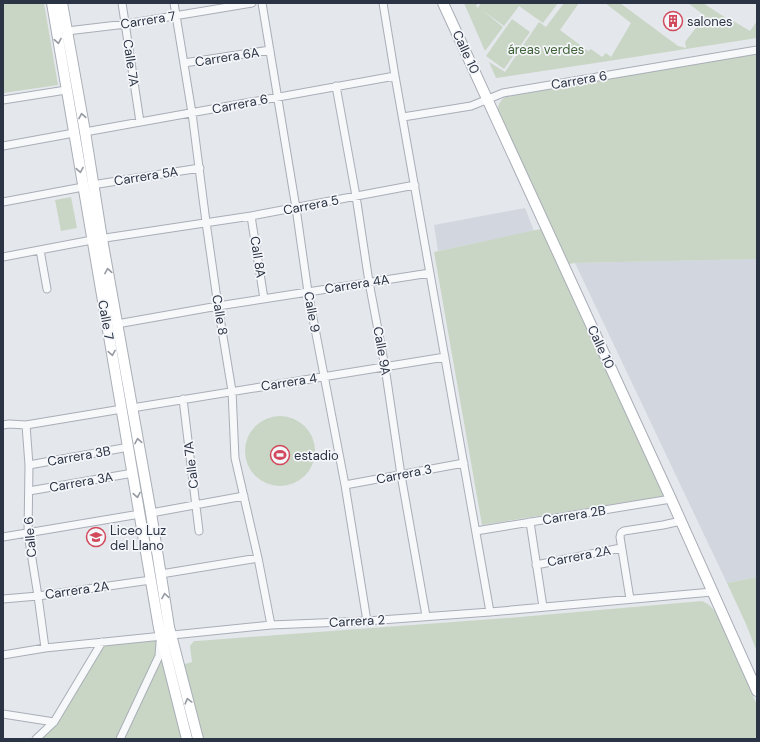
<svg xmlns="http://www.w3.org/2000/svg" width="760" height="742" font-family="'DM Sans',sans-serif">
  <style>
    .built { fill: #d2d6de }
    .green { fill: #c9d6c5 }
    .lines { fill: none; stroke-linecap: round; stroke-linejoin: round }
    .street-casing { stroke: #a9aeb7; stroke-width: 9 }
    .secondary-casing { stroke: #a9aeb7; stroke-width: 12 }
    .street { stroke: #f7f8fa; stroke-width: 7 }
    .secondary { stroke: #fff; stroke-width: 10 }
    .oneway { stroke: #959aa2 }
    .labels { text-anchor: middle; dominant-baseline: central; stroke-width: 3.5; stroke-linejoin: round; paint-order: stroke }
    .street-label { font-size: 13px; fill: #2b3445; stroke: #f4f6f9 }
    .poi-label { font-size: 13px; fill: #2b3445; stroke: #f4f6f9; text-anchor: start }
    .park-label { font-size: 13px; fill: #3f6138; stroke: #f4f6f9 }
  </style>
  <rect width="100%" height="100%" fill="#e4e7ec"/>
  <!-- built -->
  <path class="built" d="M525 208 534 231 438 251 434 225Z
    M757 259V577L727 583 575 263Z"/>
  <!-- green -->
  <path class="green" d="M3 3H44L58 85 3 93Z
    M464 3H478L476 6 478 8 481 3H558L543 23 519 6 504 26 482 10 503 27 485 51Z
    M564 3H579L560 30 588 51 591 49 602 57 606 53 611 57 631 23 605 3H620L678 46 686 48V47L685 42 705 16 688 3H703L729 20 730 19 750 31 757 21V38L602 62 496 78 489 62 505 72 539 22 546 27Z
    M512 19 530 32 504 69 486 56Z
    M757 53V259L575 263 569 264 498 110C498 104 501 100 505 97Z
    M71 197 77 228 61 231 55 200Z
    M541 229 664 496 482 525 434 252Z
    M245 451a35 35 0 1 1 70 0a35 35 0 1 1-70 0Z
    M757 577V652L746 624 727 583Z
    M702 601 708 604 715 611 757 705V739H42L57 724 104 646 159 640 167 669 192 662 190 646 194 641H197L520 617Z"/>
  <g class="lines">
    <defs>
      <path id="street" d="M122 3 140 122
        M174 3 192 113 206 222 218 306 232 391 235 458 258 558 271 625
        M262 3 296 208 308 292 345 485 367 621
        M383 3 395 76 490 612
        M67 31 126 24 252 3
        M184 63 270 50
        M336 86 356 196 369 282 385 367 401 475 426 616
        M3 100 66 90
        M403 117 471 106 503 93 757 50
        M85 132C188 114 292 94 395 76
        M3 146 74 133
        M92 185 200 168
        M3 202 83 187
        M251 216 264 299
        M40 250 47 289
        M3 257 92 240 251 216 415 185
        M117 324 218 306 430 273
        M183 399 199 531
        M132 408 445 357
        M3 425 9 424 26 425 122 409
        M26 425 29 465 28 534 38 596 45 648
        M29 465 129 447
        M345 485 464 463
        M29 491 133 473
        M151 513 244 496
        M530 522 543 607
        M476 531 671 499
        M3 537 140 514
        M536 565 621 548
        M161 574 258 558
        M3 599 38 596 151 580
        M630 599 620 537 621 533 624 531 663 525 681 521
        M3 655 45 648 271 625 367 621 490 612 712 592
        M3 714 54 722
        M36 739 54 722 102 642
        M120 739 159 656 160 642"/>
      <path id="secondary" d="M52 3 159 628 187 739
        M62 3 85 132 102 239 151 513 169 627 198 739
        M443 3 671 499 757 691"/>
    </defs>
    <!-- street casing -->
    <use href="#street" class="street-casing"/>
    <!-- secondary casing -->
    <use href="#secondary" class="secondary-casing"/>
    <!-- street -->
    <use href="#street" class="street"/>
    <!-- secondary -->
    <use href="#secondary" class="secondary"/>
  </g>
  <!-- one-way arrows -->
  <defs><path id="oneway-chevron" d="M-2-3.5L2.5 0L-2 3.5" fill="none" stroke-width="1.6" stroke-linecap="round" stroke-linejoin="round"/></defs>
  <g class="oneway">
    <use href="#oneway-chevron" transform="translate(58 41) rotate(80)"/>
    <use href="#oneway-chevron" transform="translate(82 116) rotate(-100)"/>
    <use href="#oneway-chevron" transform="translate(80 170) rotate(80)"/>
    <use href="#oneway-chevron" transform="translate(108 271) rotate(-100)"/>
    <use href="#oneway-chevron" transform="translate(112 353) rotate(80)"/>
    <use href="#oneway-chevron" transform="translate(138 441) rotate(-100)"/>
    <use href="#oneway-chevron" transform="translate(137 495) rotate(80)"/>
    <use href="#oneway-chevron" transform="translate(165 596) rotate(-99)"/>
    <use href="#oneway-chevron" transform="translate(188 701) rotate(-105)"/>
  </g>
  <!-- icons -->
  <defs>
    <symbol id="building-ring" viewBox="-11 -11 22 22"><circle r="9.5" fill="#f4f6f9" stroke="#d1495b" stroke-width="1.5"/><path d="M-4-6H4V6H1V3H-1V6H-4ZM-2.5-4.3h1.7v1.8h-1.7ZM.8-4.3h1.7v1.8H.8ZM-2.5-1h1.7V.8h-1.7ZM.8-1h1.7V.8H.8Z" fill="#d1495b"/></symbol>
    <symbol id="stadium-ring" viewBox="-11 -11 22 22"><circle r="9.5" fill="#f4f6f9" stroke="#d1495b" stroke-width="1.5"/><path d="M0-5a6.5 5 0 1 0 0 10a6.5 5 0 1 0 0-10ZM-3.5-1.8h7v3.6h-7Z" fill="#d1495b"/></symbol>
    <symbol id="school-ring" viewBox="-11 -11 22 22"><circle r="9.5" fill="#f4f6f9" stroke="#d1495b" stroke-width="1.5"/><path d="M0-5L7-2L0 1L-7-2ZM-4 1L0 2.5L4 1V4Q0 6-4 4Z" fill="#d1495b"/></symbol>
  </defs>
  <g fill-rule="evenodd">
    <use href="#building-ring" x="662" y="10" width="22" height="22"/>
    <use href="#stadium-ring" x="269" y="444" width="22" height="22"/>
    <use href="#school-ring" x="85" y="526" width="22" height="22"/>
  </g>
  <g class="labels">
    <!-- street labels -->
    <g class="street-label">
      <text transform="translate(148 20) rotate(-9)">Carrera 7</text>
      <text transform="translate(466 52) rotate(65)">Calle 10</text>
      <text transform="translate(227 57) rotate(-9)">Carrera 6A</text>
      <text transform="translate(131 63) rotate(82)">Calle 7A</text>
      <text transform="translate(579 80) rotate(-10)">Carrera 6</text>
      <text transform="translate(240 104) rotate(-11)">Carrera 6</text>
      <text transform="translate(146 176) rotate(-9)">Carrera 5A</text>
      <text transform="translate(311 205) rotate(-11)">Carrera 5</text>
      <text transform="translate(258 257) rotate(81)">Call 8A</text>
      <text transform="translate(357 284) rotate(-9)">Carrera 4A</text>
      <text transform="translate(312 312) rotate(80)">Calle 9</text>
      <text transform="translate(220 315) rotate(81)">Calle 8</text>
      <text transform="translate(106 320) rotate(80)">Calle 7</text>
      <text transform="translate(601 347) rotate(65)">Calle 10</text>
      <text transform="translate(382 351) rotate(80)">Calle 9A</text>
      <text transform="translate(289 382) rotate(-9)">Carrera 4</text>
      <text transform="translate(79 456) rotate(-10)">Carrera 3B</text>
      <text transform="translate(191 465) rotate(-97)">Calle 7A</text>
      <text transform="translate(404 474) rotate(-11)">Carrera 3</text>
      <text transform="translate(81 482) rotate(-10)">Carrera 3A</text>
      <text transform="translate(574 515) rotate(-9)">Carrera 2B</text>
      <text transform="translate(30 537) rotate(-95)">Calle 6</text>
      <text transform="translate(579 556) rotate(-11)">Carrera 2A</text>
      <text transform="translate(77 590) rotate(-8)">Carrera 2A</text>
      <text transform="translate(357 621) rotate(-3)">Carrera 2</text>
    </g>
    <!-- poi labels -->
    <g class="poi-label">
      <text x="687" y="21">salones</text>
      <text x="294" y="455">estadio</text>
      <text x="110" y="530">Liceo Luz<tspan x="110" dy="15">del Llano</tspan></text>
    </g>
    <!-- park labels -->
    <g class="park-label">
      <text x="546" y="49">áreas verdes</text>
    </g>
  </g>
  <!-- border -->
  <rect width="760" height="742" fill="none" stroke="#2b3445" stroke-width="8"/>
</svg>
